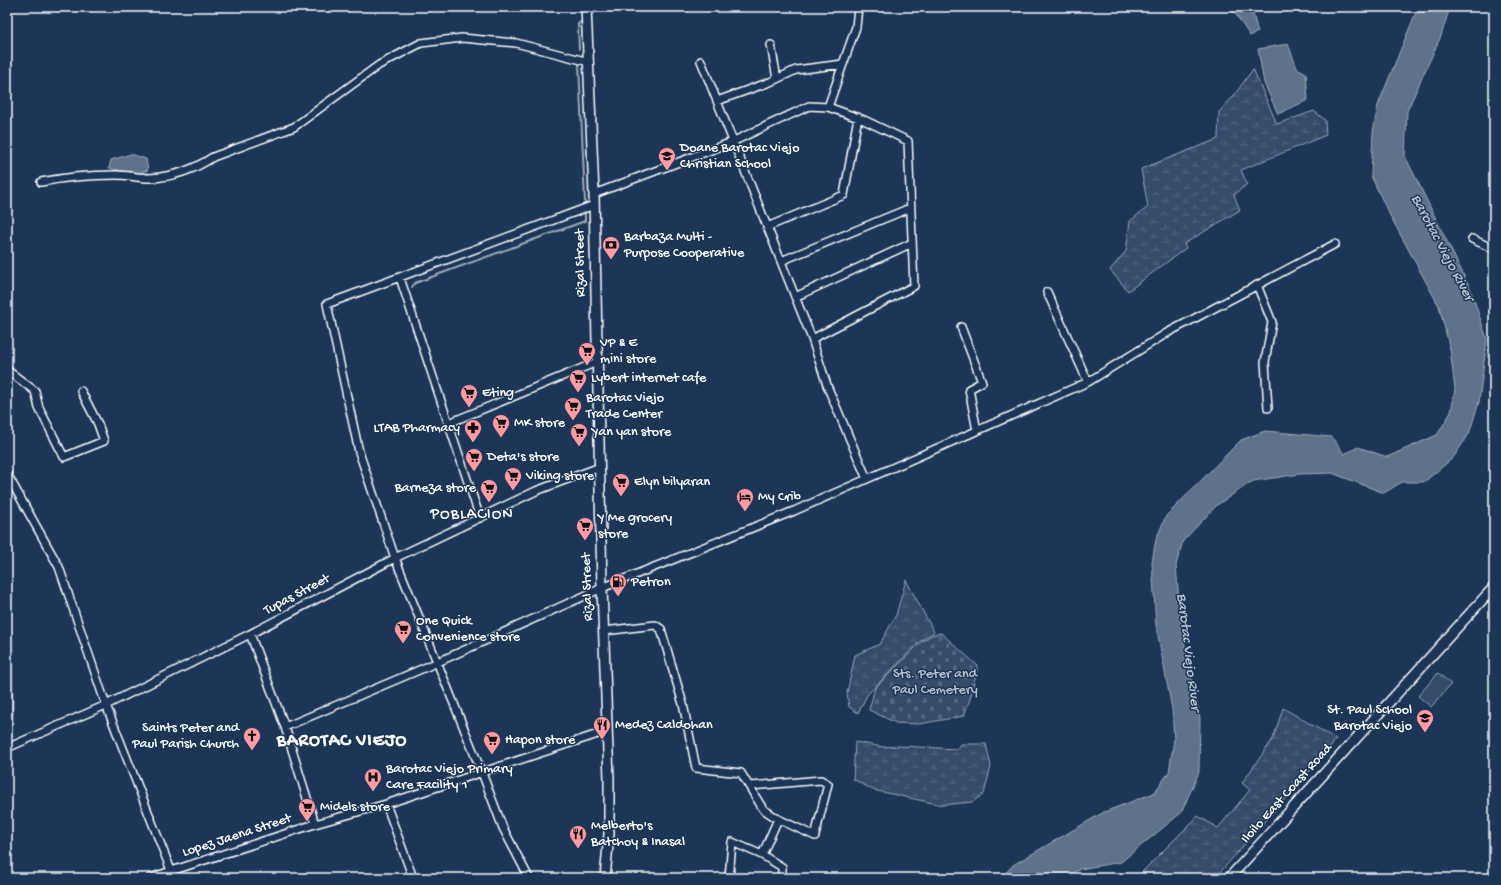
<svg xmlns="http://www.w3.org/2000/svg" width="1501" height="885" font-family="'Gochi Hand',sans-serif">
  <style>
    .wetland { fill: url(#wetland-marsh); stroke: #9aa5b4 }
    .cemetery { fill: url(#cemetery-stones); stroke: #9aa5b4 }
    .garden { fill: #364b69; stroke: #9aa5b4 }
    .water { fill: #617289; stroke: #a0aab8 }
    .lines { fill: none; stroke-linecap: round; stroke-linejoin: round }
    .stream { stroke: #a0aab8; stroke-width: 2 }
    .minor-casing { stroke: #fff; stroke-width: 10 }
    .major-casing { stroke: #fff; stroke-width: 12 }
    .minor { stroke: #1d3557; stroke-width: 7 }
    .major { stroke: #1d3557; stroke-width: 9 }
    .labels { text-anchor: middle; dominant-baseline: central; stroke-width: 3; stroke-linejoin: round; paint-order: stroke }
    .poi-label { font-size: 14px; fill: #fff; stroke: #1d3557; text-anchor: start }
    .street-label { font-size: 14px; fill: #fff; stroke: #1d3557 }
    .park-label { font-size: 14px; fill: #b9c0ca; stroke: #1d3557 }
    .water-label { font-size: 15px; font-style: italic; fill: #b8c0ca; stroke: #1d3557 }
    .quarter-label { font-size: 16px; letter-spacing: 1px; fill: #fff; stroke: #1d3557 }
    .district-label { font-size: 18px; font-weight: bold; letter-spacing: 1px; fill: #fff; stroke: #1d3557 }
  </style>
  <defs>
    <pattern id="wetland-marsh" width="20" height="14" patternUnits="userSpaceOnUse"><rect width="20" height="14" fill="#364b69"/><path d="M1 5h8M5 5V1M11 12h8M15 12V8" fill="none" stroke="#546680"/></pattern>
    <pattern id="cemetery-stones" width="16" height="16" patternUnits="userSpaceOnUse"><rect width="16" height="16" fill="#364b69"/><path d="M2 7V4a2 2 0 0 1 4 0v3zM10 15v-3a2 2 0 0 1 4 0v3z" fill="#546680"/></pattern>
  </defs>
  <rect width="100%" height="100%" fill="#1d3557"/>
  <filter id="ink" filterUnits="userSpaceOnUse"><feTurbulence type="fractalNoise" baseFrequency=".025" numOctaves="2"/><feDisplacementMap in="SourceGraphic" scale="8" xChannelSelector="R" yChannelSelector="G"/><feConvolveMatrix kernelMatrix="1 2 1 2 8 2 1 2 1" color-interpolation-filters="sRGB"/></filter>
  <g filter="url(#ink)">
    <!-- wetland -->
    <path class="wetland" d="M1253 69 1277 124 1314 111 1325 120 1326 135 1241 170 1247 184 1234 195 1240 210 1184 244 1186 248 1128 291 1110 270 1126 251 1130 221 1148 207 1141 169 1218 139 1219 112 1233 97Z
      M906 580 934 632 920 641 867 695 858 713 849 707 847 693 855 655 880 644 896 615Z
      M7 626 12 636 13 725 7 726Z
      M1283 708 1336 739 1330 748 1215 878 1137 877 1198 816 1218 828 1250 790 1242 783 1273 739Z
      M855 742 883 747 899 746 958 749 961 744H986L991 766 984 794 972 802 942 805 873 790 853 779Z"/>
    <!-- cemetery -->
    <path class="cemetery" d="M941 633 978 666 970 699 964 716 919 724 896 723 869 710 875 688 921 642 932 635Z"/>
    <!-- garden -->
    <path class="garden" d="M1438 673 1451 684 1431 707 1418 696Z"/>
    <!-- water -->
    <path class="water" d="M1231 7H1251L1258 32 1250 36Z
      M1418 7H1450L1441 36 1407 111 1405 156 1470 288 1487 339 1479 402 1469 434 1453 458 1424 482H1402L1384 493 1332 473 1300 474 1253 481 1217 505 1183 541 1176 565 1181 626 1200 718 1199 772 1181 813 1121 862 1080 869 1065 878H1001L1013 865 1104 812 1154 793 1169 772 1174 740 1172 709 1156 625 1152 562 1156 539 1166 516 1241 440 1265 431 1332 437 1344 454 1358 447 1387 457 1437 435 1451 412 1455 389 1450 349 1439 306 1387 210 1371 176 1373 132 1378 105Z
      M1288 44 1297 68 1306 73 1308 100 1278 114 1264 83 1258 49Z
      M131 154 146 159 148 170 135 174 109 168 111 160Z"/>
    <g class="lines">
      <!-- stream -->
      <path class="stream" d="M591 15 601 7
        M579 49 578 24 582 21
        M579 64 585 202
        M412 287 415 283 585 221V214"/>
      <defs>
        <path id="minor" d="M771 45 777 79
          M701 61 812 339 828 388 867 479
          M717 101 770 82 796 70 843 64
          M828 107 856 27 858 7
          M41 182C66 177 90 175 116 175 127 175 139 178 150 178 172 177 195 169 213 157L294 127 379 65 421 43 462 38 516 43 589 62
          M594 194 732 142 809 106 828 107 864 120 908 141 914 286 812 339
          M767 227 844 195 858 117
          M1472 239 1494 249
          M781 261 910 208
          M400 278 480 518
          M1257 285 1272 322 1265 362 1268 408
          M1047 292 1088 382
          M795 297 912 243
          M961 327 982 382 969 389 977 431
          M7 370 35 391 39 408 64 457 104 441 98 424 81 391
          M449 423 597 362
          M7 474 59 567 106 705 174 878
          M604 631 655 625 661 629 683 704 696 768 741 773 763 809 778 819 815 836 828 784 821 780 750 786
          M250 634 285 727 315 824
          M285 727 438 662 602 588 794 511 1088 382 1167 333 1335 244
          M7 748 106 705 250 634 395 558 536 491 600 467
          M386 804 413 878
          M762 855 778 819
          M150 878 315 824 386 804 607 731
          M529 878 503 828 482 773 395 558 359 452 327 304 594 205
          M729 878 732 842 762 855 782 867V874L779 878"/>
        <path id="major" d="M586 7 594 194 602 588 609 779V834L605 878
          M1229 878 1494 587"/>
      </defs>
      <!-- minor casing -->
      <use href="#minor" class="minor-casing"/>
      <!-- major casing -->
      <use href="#major" class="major-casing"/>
      <!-- minor -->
      <use href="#minor" class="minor"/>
      <!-- major -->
      <use href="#major" class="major"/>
    </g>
  </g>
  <!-- icons -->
  <defs>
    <symbol id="school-pin" viewBox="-11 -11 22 30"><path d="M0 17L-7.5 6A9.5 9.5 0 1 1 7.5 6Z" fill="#ff9aa2" stroke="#1d3557"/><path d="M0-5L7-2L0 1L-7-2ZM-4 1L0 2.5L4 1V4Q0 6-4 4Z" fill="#111"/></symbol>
    <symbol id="bank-pin" viewBox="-11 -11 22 30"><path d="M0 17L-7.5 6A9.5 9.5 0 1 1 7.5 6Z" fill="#ff9aa2" stroke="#1d3557"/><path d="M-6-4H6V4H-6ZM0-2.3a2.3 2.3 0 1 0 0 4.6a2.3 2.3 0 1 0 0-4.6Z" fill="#111"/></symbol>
    <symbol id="supermarket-pin" viewBox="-11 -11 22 30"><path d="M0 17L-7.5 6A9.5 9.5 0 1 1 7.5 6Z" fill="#ff9aa2" stroke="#1d3557"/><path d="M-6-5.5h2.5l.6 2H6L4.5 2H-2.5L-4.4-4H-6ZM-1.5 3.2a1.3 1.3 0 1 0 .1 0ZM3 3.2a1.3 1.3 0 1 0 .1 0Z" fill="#111"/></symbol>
    <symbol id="pharmacy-pin" viewBox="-11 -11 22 30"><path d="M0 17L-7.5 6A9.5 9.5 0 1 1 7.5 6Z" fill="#ff9aa2" stroke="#1d3557"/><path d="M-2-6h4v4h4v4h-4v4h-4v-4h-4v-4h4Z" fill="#111"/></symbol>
    <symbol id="hotel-pin" viewBox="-11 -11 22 30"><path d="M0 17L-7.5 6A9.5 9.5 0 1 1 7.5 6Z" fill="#ff9aa2" stroke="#1d3557"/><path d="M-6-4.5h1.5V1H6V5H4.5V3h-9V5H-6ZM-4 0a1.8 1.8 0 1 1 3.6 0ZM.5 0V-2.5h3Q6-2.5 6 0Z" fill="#111"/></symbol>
    <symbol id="fuel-pin" viewBox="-11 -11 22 30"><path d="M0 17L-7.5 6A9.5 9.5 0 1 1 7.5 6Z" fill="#ff9aa2" stroke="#1d3557"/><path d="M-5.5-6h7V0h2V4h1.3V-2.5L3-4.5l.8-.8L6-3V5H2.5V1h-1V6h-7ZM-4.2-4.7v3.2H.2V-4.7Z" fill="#111"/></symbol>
    <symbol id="restaurant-pin" viewBox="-11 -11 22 30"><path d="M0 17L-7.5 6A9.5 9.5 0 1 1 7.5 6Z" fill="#ff9aa2" stroke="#1d3557"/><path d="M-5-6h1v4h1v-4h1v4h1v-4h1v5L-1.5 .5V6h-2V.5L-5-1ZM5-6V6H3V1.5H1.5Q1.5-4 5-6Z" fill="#111"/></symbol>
    <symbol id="church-pin" viewBox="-11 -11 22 30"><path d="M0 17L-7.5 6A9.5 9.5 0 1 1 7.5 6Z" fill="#ff9aa2" stroke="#1d3557"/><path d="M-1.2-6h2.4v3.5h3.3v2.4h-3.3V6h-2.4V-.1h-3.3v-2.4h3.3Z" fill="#111"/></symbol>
    <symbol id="hospital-pin" viewBox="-11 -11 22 30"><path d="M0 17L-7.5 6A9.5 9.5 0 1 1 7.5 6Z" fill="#ff9aa2" stroke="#1d3557"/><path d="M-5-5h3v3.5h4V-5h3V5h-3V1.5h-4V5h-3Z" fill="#111"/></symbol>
  </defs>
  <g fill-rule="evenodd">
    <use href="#school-pin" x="657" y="146" width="20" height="27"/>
    <use href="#bank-pin" x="601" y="235" width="20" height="27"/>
    <use href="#supermarket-pin" x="577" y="341" width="20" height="27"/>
    <use href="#supermarket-pin" x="568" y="368" width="20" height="27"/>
    <use href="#supermarket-pin" x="459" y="383" width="20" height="27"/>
    <use href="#supermarket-pin" x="563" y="396" width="20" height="27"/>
    <use href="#supermarket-pin" x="491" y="413" width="20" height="27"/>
    <use href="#pharmacy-pin" x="463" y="418" width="20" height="27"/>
    <use href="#supermarket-pin" x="569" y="422" width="20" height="27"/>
    <use href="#supermarket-pin" x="464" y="447" width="20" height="27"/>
    <use href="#supermarket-pin" x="503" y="466" width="20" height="27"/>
    <use href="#supermarket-pin" x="611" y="472" width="20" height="27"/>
    <use href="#supermarket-pin" x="479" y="478" width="20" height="27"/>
    <use href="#hotel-pin" x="735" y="487" width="20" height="27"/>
    <use href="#supermarket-pin" x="575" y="516" width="20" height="27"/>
    <use href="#fuel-pin" x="608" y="572" width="20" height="27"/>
    <use href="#supermarket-pin" x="393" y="619" width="20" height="27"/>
    <use href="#school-pin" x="1415" y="708" width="20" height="27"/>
    <use href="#restaurant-pin" x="592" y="715" width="20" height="27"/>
    <use href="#church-pin" x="242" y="726" width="20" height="27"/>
    <use href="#supermarket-pin" x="482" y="730" width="20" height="27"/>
    <use href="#hospital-pin" x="363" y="767" width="20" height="27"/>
    <use href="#supermarket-pin" x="297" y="797" width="20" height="27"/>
    <use href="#restaurant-pin" x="568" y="824" width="20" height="27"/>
  </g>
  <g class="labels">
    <!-- poi labels -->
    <g class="poi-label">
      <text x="680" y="148">Doane Barotac Viejo<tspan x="680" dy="16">Christian School</tspan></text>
      <text x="624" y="237">Barbaza Multi -<tspan x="624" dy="16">Purpose Cooperative</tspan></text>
      <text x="600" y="343">VP &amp; E<tspan x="600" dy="16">mini store</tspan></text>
      <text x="591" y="378">Lybert internet cafe</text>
      <text x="482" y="393">Eting</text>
      <text x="586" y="398">Barotac Viejo<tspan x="586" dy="16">Trade Center</tspan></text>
      <text x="514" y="423">MK store</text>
      <text x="460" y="428" text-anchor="end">LTAB Pharmacy</text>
      <text x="592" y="432">Yan yan store</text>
      <text x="487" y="457">Deta's store</text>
      <text x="526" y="476">Viking store</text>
      <text x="634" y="482">Elyn bilyaran</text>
      <text x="476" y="488" text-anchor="end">Barneza store</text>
      <text x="758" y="497">My Crib</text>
      <text x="598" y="518">Y Me grocery<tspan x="598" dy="16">store</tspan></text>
      <text x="631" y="582">Petron</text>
      <text x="416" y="621">One Quick<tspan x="416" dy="16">Convenience store</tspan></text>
      <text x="1412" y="710" text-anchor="end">St. Paul School<tspan x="1412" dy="16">Barotac Viejo</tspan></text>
      <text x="615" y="725">Medez Caldohan</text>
      <text x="239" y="728" text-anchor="end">Saints Peter and<tspan x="239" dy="16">Paul Parish Church</tspan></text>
      <text x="505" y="740">Hapon store</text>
      <text x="386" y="769">Barotac Viejo Primary<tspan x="386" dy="16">Care Facility 1</tspan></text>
      <text x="320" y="807">Midels store</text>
      <text x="591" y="826">Melberto's<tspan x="591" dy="16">Batchoy &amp; Inasal</tspan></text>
    </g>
    <!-- street labels -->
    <g class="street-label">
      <text transform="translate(581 263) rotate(-91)">Rizal Street</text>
      <text transform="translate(588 587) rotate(-92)">Rizal Street</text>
      <text transform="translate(297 595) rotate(-28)">Tupas Street</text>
      <text transform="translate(1287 794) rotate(-48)">Iloilo East Coast Road</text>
      <text transform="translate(237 836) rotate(-18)">Lopez Jaena Street</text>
    </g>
    <!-- park labels -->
    <g class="park-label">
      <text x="935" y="674">Sts. Peter and<tspan x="935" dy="16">Paul Cemetery</tspan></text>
    </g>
    <!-- water labels -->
    <g class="water-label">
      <text transform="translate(1442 248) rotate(62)">Barotac Viejo River</text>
      <text transform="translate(1188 652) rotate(83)">Barotac Viejo River</text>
    </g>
    <!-- quarter labels -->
    <g class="quarter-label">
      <text x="472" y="515">POBLACION</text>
    </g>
    <!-- district labels -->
    <g class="district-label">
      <text x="342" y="741">BAROTAC VIEJO</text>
    </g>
  </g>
  <!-- margin -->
  <rect width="1501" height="885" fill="none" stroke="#1d3557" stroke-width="24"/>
  <rect x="12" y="12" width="1477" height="861" fill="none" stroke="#fff" stroke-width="1.5" filter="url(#ink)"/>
</svg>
